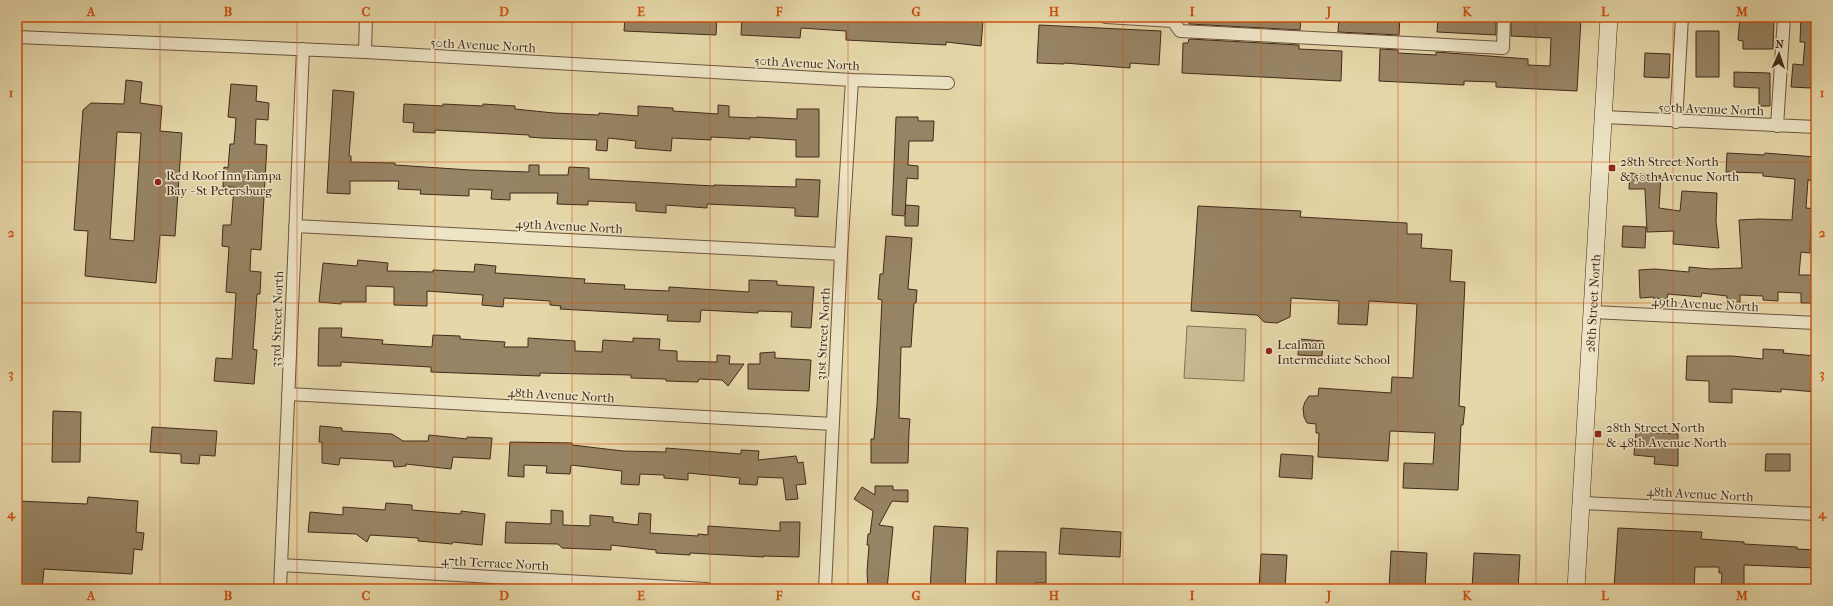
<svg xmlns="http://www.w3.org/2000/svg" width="1833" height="606" font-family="'IM FELL French Canon',serif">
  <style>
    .park { fill: #c9ba91; stroke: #867255 }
    .building { fill: #978464; stroke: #432a19; fill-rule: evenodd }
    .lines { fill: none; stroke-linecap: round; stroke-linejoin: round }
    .street-casing { stroke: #6c553d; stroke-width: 14 }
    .secondary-casing { stroke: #432a19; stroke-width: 18 }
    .street { stroke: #eee5c7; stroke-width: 12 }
    .secondary { stroke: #eee5c7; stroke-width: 17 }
    .grid { fill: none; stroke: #cf520e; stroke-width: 1; stroke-opacity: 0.55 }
    .poi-dot { fill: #8f2418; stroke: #eee5c7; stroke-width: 1.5 }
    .labels { text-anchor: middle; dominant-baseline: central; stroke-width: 3; stroke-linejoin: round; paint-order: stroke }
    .street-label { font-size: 13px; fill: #432a19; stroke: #eee5c7 }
    .poi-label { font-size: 13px; fill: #432a19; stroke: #eee5c7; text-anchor: start }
    .neatline { fill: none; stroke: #cf520e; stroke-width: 1.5 }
    .grid-label { font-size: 13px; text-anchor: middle; font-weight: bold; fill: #cf520e }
  </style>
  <rect width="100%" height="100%" fill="#e5d7a9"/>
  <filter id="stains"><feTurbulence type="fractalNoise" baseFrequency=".005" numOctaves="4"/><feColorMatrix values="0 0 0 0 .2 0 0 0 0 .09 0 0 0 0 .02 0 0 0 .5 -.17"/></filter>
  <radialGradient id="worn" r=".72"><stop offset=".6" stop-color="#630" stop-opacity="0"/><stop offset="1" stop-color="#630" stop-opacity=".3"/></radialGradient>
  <!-- park -->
  <path class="park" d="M1187 326 1246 329 1244 381 1184 378Z"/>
  <!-- building -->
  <path class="building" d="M625 17H717L716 35 624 31Z
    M742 17H910L956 20V17L983 20 981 46 946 42V45L846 40V31L801 28 800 38 741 35Z
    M1189 17H1301L1300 30 1189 24Z
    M1339 17H1400L1399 35 1338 32Z
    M1438 17H1496V35L1437 32Z
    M1511 17H1581L1577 91 1496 87V82L1464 81V85L1379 81 1380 49 1398 50V53L1436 55V52L1528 59V65L1550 66 1551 38 1511 36Z
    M1740 17H1774L1773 49H1743V41L1738 40Z
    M1801 17H1816V78L1812 77 1811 88 1791 87 1793 64 1803 65 1805 42H1800Z
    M1039 25 1161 31 1159 65 1130 63V68L1064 63V64L1037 63Z
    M1696 31H1719V77H1696Z
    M1189 39 1299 45V49L1342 51 1341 81 1182 73 1183 43H1188Z
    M1645 53 1670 54 1669 78 1644 77Z
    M1734 72 1770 73V106H1759V88L1734 87Z
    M126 80 142 82 140 103 162 106 160 131 182 133 175 236 160 235 156 283 85 276 88 231 74 230 83 110 91 103 124 104ZM117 132 141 133 134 241 110 239Z
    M231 84 257 86 256 101 269 103 268 120 256 119 255 144 267 145 261 250 251 249 250 271 261 272 260 294H257L253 349 257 350 254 384 214 381 216 358 232 359 236 293 226 292 229 247 222 246 223 225H231L234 187H223L224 167 228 168 230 144H234L236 118 228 117Z
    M333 90 354 92 349 156H351V162L395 163V165L470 170 529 172V165H539V175H568L569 167 589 168V179L714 186V185L796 187V179L820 180 818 217 795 216V208L707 204V208L666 205V213L636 211V203L588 201V205L557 204 558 193H510V200L491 199 492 190 469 189V196L420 194 421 190 398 189 399 181H350V194L327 193Z
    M404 104 443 106V104L483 106V104L515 106V109L554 113 599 115V113L638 116V106L673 108V111L718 114V105L729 106V117L757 118V117L797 119V109H819V157H796V140L750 137V139L711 137V140L672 138 671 151 635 148 636 141 608 138 607 151 596 150 597 140 541 138 529 137V135L435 130V133L413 132 414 123 403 122Z
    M896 117H918V121H934L933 141H909L908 165 918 166V179L907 178 905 215 906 205 919 206 918 226H905V216L892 215Z
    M1727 153 1764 155 1765 153 1816 157V181L1808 180 1806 208 1816 209V225H1811L1810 253 1801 252 1799 275H1816V303H1801V293L1778 292V301L1763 300V296L1740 295V302H1727V296L1702 293 1701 297 1668 294 1667 299 1653 298V297L1640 298 1639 270 1655 269 1689 272V267L1710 269 1742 268 1739 220 1759 219 1792 220 1795 179 1763 176V173L1726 172Z
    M1630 173 1661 176 1659 208 1680 211 1682 191 1717 193 1716 221 1719 248 1673 244 1674 231 1647 232 1645 189H1629Z
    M1198 206 1301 211 1300 217 1407 223V234H1422L1421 248 1452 250 1450 281 1465 282 1459 406 1465 407 1463 425H1461L1458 490 1403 488 1404 463 1433 464 1435 433 1390 431 1388 461 1318 457 1319 433H1316V424L1307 423 1304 417 1303 408 1305 402 1309 396H1318L1319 388 1391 393 1392 377 1413 378 1417 304 1369 301 1367 325 1338 324 1339 301 1291 298 1290 317 1277 323 1264 322 1257 315 1191 311Z
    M1623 226 1646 227 1645 248 1622 247Z
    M886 236 912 238 908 289 917 290 916 303H914L911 347H901L899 418 910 419 909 431 908 463H871V439H874L877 405 882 300 878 299 880 274H883Z
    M358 260 388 263 387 271 433 272V270L474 272 475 264 496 266 495 273 585 279 584 283 625 285 624 289 669 291V287L749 292V280L777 281V285L814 287 811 328 791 327 792 312 758 311V313L701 310 700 322 667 321 668 315 560 309 561 306 550 305V301L504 298 503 307 482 305 483 295 427 291V306L394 305V287L366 286V302H341V304L319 302 323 263 357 266Z
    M319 328H342L341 337 383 340 382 344 432 347 433 335 460 336V339L505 342 504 347H528V338L575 341V351L602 352 603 340 633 342V338L660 339 659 350 677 351V361L717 362V355L730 356 729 364H744L728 386 722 380 699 379 698 382 666 381V379L631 378V375L540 373V376L431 372V367L341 362V366H318Z
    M1299 339 1323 341 1322 356 1298 355Z
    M1763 349 1784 350 1783 353 1816 356V392L1781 389V392L1732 389V403L1709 402V381L1686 380 1687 356H1732L1763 359Z
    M775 352V358L811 360 809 391 748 389V364H760V353Z
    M53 411 81 412 80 462H52Z
    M320 426 342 428V431L392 434 403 441H428L429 435 467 439V437L492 438 490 459 453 457 451 469 406 464V466L394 467 393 461 340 458 339 465 322 463V442H319Z
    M152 427 217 431 215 456 200 455 199 464 181 463V454L150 452Z
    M1636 432 1678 434V466L1654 464 1655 457 1634 455Z
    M510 442 572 443V445L623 451 666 452V448L741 454V450L759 451 758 460 796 456 798 463 803 462 806 484 796 485 798 499 786 500 783 478 758 477 757 485 739 484 740 478 688 473V480L664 478V475L640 474 639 485 621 484 622 471 571 465 570 474 546 473 547 466 524 465V477L508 476Z
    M1281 454 1313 456 1312 479 1279 477Z
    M1766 454H1790V471H1765Z
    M875 486H893V490H908V502L892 501 879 525 893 527 887 589H868L867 572 869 545H867L868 534H870L873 511 854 499 862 487 875 495Z
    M88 497 138 501 136 532 144 533 142 550 134 549 132 574 44 569 42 589H17V501L87 504Z
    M386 503 412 505V510L461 514V511L485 514 482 545 453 542 452 544 418 541V538L370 535 367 542 356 534 308 532 310 512 343 515V507L385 510Z
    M551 510 563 511V525L590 526V515L613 517V522L638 525 639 513 651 514 650 533 698 536V534L708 535V526L780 531V522H800L799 557 764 556V557L690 553V555L656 553V550L611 545V550L562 548 558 544 505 543 506 522 551 524Z
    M934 526 968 528 965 589H930Z
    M1061 528 1121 532 1120 557 1059 554Z
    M1618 528 1702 532 1701 539 1744 542V544L1797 547V549L1816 550V568L1744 565V589H1721L1722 573H1719V567H1695L1694 589H1614Z
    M997 551 1046 552V583H1035V589H996Z
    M1391 551 1427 553 1425 589H1389Z
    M1474 553 1520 555 1518 589H1472Z
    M1261 554 1287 555 1285 589H1259Z"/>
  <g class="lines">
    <defs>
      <path id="street" d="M1106 17 1173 21
        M1173 21 1180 31 1503 48 1504 17
        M17 37 365 52 852 80 948 83
        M365 52 366 17
        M1604 117 1816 127
        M1676 122 1682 17
        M1777 126 1784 17
        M295 226 841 254
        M1593 312 1816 323
        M288 394 833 424
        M1582 503 1816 514
        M281 565 707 589
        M280 589 303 49
        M825 589 841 254 852 80"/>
      <g id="secondary">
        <path id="s1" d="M1576 589 1609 17"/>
      </g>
    </defs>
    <!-- street casing -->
    <use href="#street" class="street-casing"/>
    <!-- secondary casing -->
    <use href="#secondary" class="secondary-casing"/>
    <!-- street -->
    <use href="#street" class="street"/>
    <!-- secondary -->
    <use href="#secondary" class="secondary"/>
  </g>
  <!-- grid -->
  <path class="grid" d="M160 17V589M297 17V589M435 17V589M572 17V589M710 17V589M848 17V589M985 17V589M1123 17V589M1261 17V589M1398 17V589M1536 17V589M1673 17V589M17 162H1816M17 303H1816M17 444H1816"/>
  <!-- markers -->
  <g class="poi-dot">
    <rect x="1608" y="164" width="8" height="8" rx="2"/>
    <circle cx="158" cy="182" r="4"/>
    <circle cx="1269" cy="351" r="4"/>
    <rect x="1594" y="430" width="8" height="8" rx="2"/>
  </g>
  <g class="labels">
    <!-- street labels -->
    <g class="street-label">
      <text transform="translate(483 45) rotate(3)">50th Avenue North</text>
      <text transform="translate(807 63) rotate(3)">50th Avenue North</text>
      <text transform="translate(1711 109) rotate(2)">50th Avenue North</text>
      <text transform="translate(569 226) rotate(3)">49th Avenue North</text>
      <text stroke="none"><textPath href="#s1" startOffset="286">28th Street North</textPath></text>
      <text transform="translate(1705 304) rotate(3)">49th Avenue North</text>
      <text transform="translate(277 319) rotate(-88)">33rd Street North</text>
      <text transform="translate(823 334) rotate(-87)">31st Street North</text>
      <text transform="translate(561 395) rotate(3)">48th Avenue North</text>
      <text transform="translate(1700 494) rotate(3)">48th Avenue North</text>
      <text transform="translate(495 563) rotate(3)">47th Terrace North</text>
    </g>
    <!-- poi labels -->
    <g class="poi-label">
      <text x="1620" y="161">28th Street North<tspan x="1620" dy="15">&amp; 50th Avenue North</tspan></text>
      <text x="166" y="175">Red Roof Inn Tampa<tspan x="166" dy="15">Bay - St Petersburg</tspan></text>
      <text x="1277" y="344">Lealman<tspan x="1277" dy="15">Intermediate School</tspan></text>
      <text x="1606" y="427">28th Street North<tspan x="1606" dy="15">&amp; 48th Avenue North</tspan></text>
    </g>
  </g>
  <!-- margin -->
  <rect width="1833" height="606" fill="none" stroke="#e5d7a9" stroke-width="44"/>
  <!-- north arrow -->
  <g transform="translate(1779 54) rotate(3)" stroke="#eee5c7" stroke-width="3" paint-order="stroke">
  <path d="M0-3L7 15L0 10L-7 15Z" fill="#432a19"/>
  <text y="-6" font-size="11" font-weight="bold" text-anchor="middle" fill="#432a19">N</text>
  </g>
  <rect x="22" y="22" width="1789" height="562" class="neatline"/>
  <g class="grid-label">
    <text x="91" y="16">A</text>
    <text x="228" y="16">B</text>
    <text x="366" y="16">C</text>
    <text x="504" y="16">D</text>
    <text x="641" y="16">E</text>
    <text x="779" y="16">F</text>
    <text x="916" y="16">G</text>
    <text x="1054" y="16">H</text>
    <text x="1192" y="16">I</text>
    <text x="1329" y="16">J</text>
    <text x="1467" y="16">K</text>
    <text x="1605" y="16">L</text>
    <text x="1742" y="16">M</text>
    <text x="11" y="97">1</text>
    <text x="1822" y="97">1</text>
    <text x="11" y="237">2</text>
    <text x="1822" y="237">2</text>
    <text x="11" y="378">3</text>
    <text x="1822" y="378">3</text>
    <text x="11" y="518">4</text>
    <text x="1822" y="518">4</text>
    <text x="91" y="600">A</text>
    <text x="228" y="600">B</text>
    <text x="366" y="600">C</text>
    <text x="504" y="600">D</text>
    <text x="641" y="600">E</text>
    <text x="779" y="600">F</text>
    <text x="916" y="600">G</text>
    <text x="1054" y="600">H</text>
    <text x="1192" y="600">I</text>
    <text x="1329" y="600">J</text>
    <text x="1467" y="600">K</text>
    <text x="1605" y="600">L</text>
    <text x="1742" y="600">M</text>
  </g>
  <rect width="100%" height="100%" filter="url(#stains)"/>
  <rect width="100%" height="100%" fill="url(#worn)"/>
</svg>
